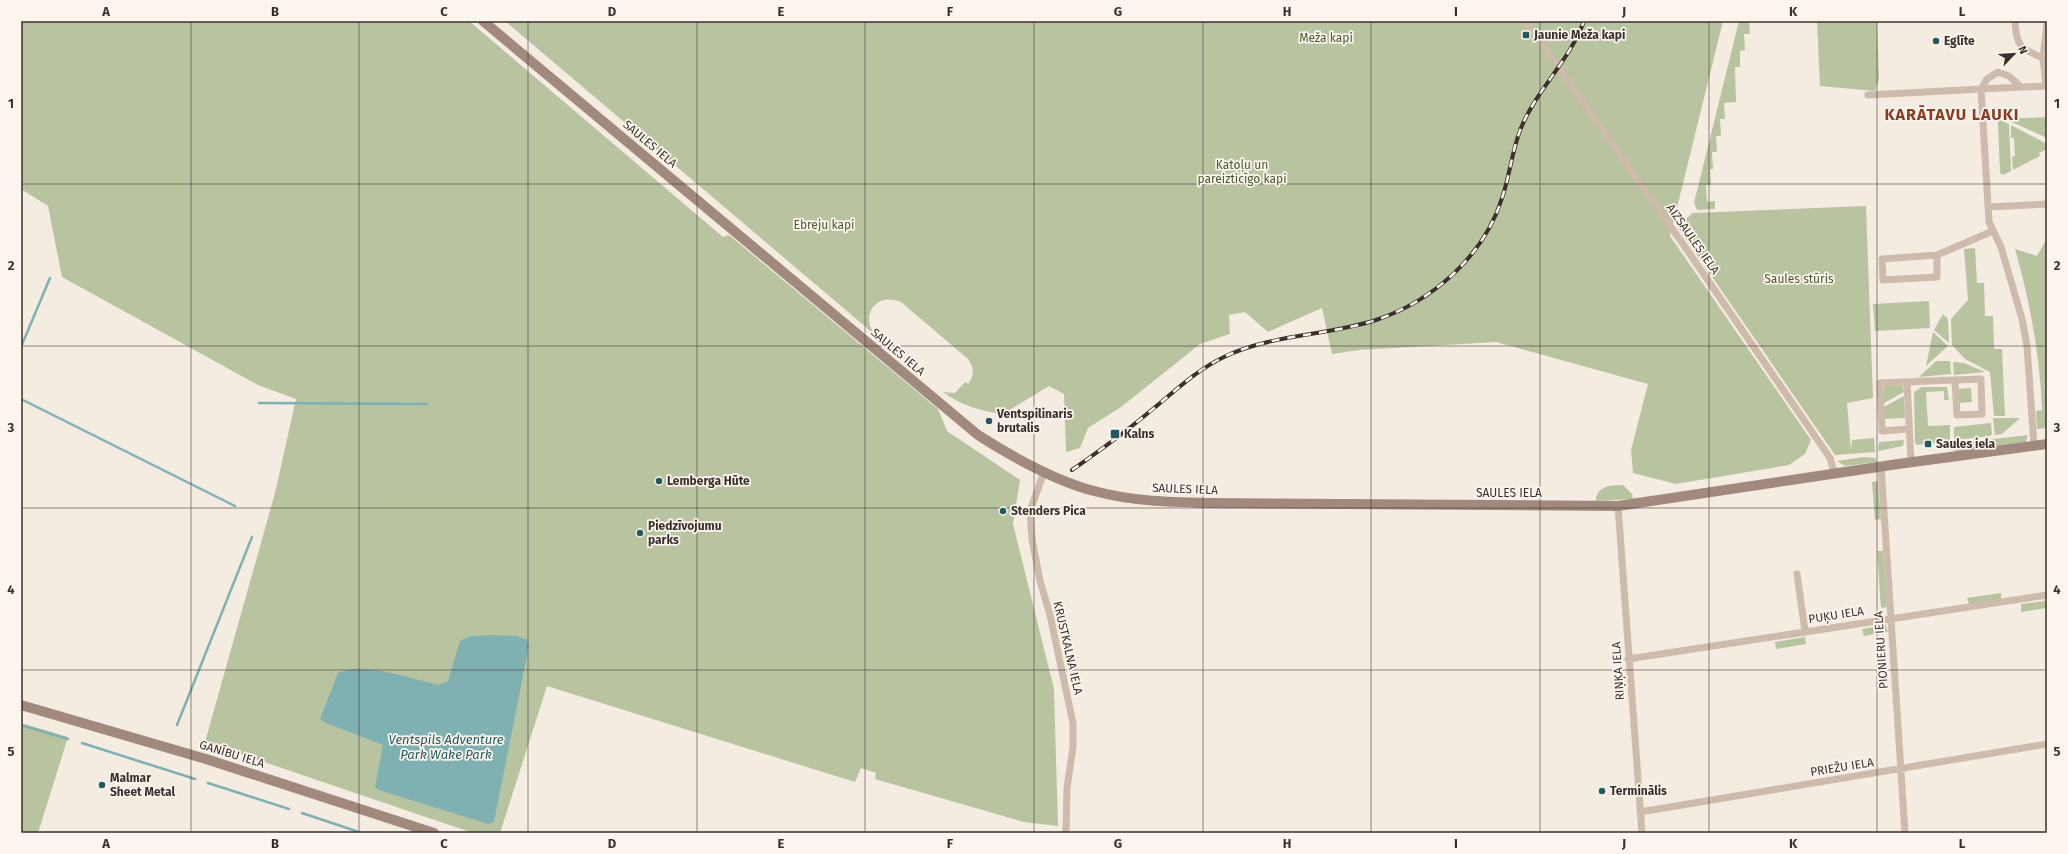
<svg xmlns="http://www.w3.org/2000/svg" width="2068" height="854" font-family="'Fira Sans',sans-serif">
  <style>
    .green { fill: #b8c4a0 }
    .water { fill: #7fb0b2 }
    .lines { fill: none; stroke-linecap: round; stroke-linejoin: round }
    .stream { stroke: #7fb0b2; stroke-width: 2.5 }
    .street { stroke: #cdbbac; stroke-width: 7 }
    .secondary { stroke: #a18a7d; stroke-width: 10 }
    .rail-casing { stroke: #3b302b; stroke-width: 4 }
    .rail { stroke: #fbf5ee; stroke-width: 2.5; stroke-dasharray: 8; stroke-linecap: butt }
    .grid { fill: none; stroke: #3b302b; stroke-width: 1; stroke-opacity: 0.55 }
    .poi-dot { fill: #1f5a5e; stroke: #fbf5ee; stroke-width: 1.5 }
    .labels { text-anchor: middle; dominant-baseline: central; stroke-width: 3.5; stroke-linejoin: round; paint-order: stroke }
    .poi-label { font-size: 12px; font-weight: bold; fill: #3b302b; stroke: #fbf5ee; text-anchor: start }
    .park-label { font-size: 12px; fill: #4a5a2e; stroke: #fbf5ee }
    .street-label { font-size: 12px; fill: #3b302b; stroke: #fbf5ee }
    .water-label { font-size: 13px; font-style: italic; fill: #1f5a5e; stroke: #fbf5ee }
    .district-label { font-size: 16px; font-weight: bold; letter-spacing: 1px; fill: #8c3b22; stroke: #fbf5ee }
    .neatline { fill: none; stroke: #3b302b; stroke-width: 1.5 }
    .grid-label { font-size: 13px; text-anchor: middle; font-weight: bold; fill: #3b302b }
  </style>
  <rect width="100%" height="100%" fill="#f4ebe1"/>
  <!-- green -->
  <path class="green" d="M21 21H469L723 237 729 235 938 409 947 431 1020 480 1013 524 1054 689 1058 826 1024 822 875 779 876 773 861 768 855 782 547 686 500 833H473L205 742 275 493 296 399 258 385 62 277 48 206 21 189Z
    M505 21H1723L1670 236 1811 440 1805 454 1789 465 1676 484 1633 473 1631 450 1648 384 1496 342 1359 350 1332 354 1322 308 1268 332 1245 312 1229 315 1230 334 1200 344 1121 407 1088 428 1080 448 1066 452 1064 394 1049 386 1003 414C981 411 960 405 943 392L955 393 965 382 968 384C975 375 974 368 968 359L901 302C878 292 860 313 874 334Z
    M1739 21H1749L1750 34H1744L1745 50 1740 51V67H1735L1736 102 1724 103 1725 119H1720L1721 136H1716L1717 152H1712L1713 169H1710L1711 185H1706L1707 202 1715 201V209L1697 210 1694 203Z
    M1817 21H1877L1879 79 1875 91 1820 86Z
    M2047 117V138L2005 119Z
    M2000 120 2009 124 2011 171 2003 175 2000 173 1998 122Z
    M2011 125 2047 144V149L2039 153 2040 156 2013 170 2012 157 2015 156 2014 138H2011Z
    M1866 206 1873 398 1847 403 1851 450 1852 440 1874 438 1875 452 1835 455 1677 226 1693 213Z
    M2047 238V428L2037 429 2036 411 2042 410C2040 355 2030 302 2015 249L2037 256Z
    M1975 248 1977 283H1984L1985 316H1993L1994 349H2002L2005 416H1994L1990 372 1965 359 1952 345 1951 319 1968 300 1964 249Z
    M1929 301 1930 328 1875 331 1873 304Z
    M1943 314 1948 319 1949 343 1934 330Z
    M1933 332 1948 346 1926 366Z
    M1936 361H1950L1951 374 1919 377Z
    M1953 362 1964 363 1985 372 1954 375Z
    M1885 386H1903L1904 392 1884 403V387Z
    M1922 387H1947L1949 400H1944V391L1926 392 1928 426 1950 425V441L1917 445 1915 443 1914 392Z
    M1971 388 1972 402 1959 403 1958 389Z
    M1904 396 1905 418 1884 419V407Z
    M1993 418H2020L2002 434 1995 435Z
    M1991 423 1992 434 1990 436 1956 440 1954 438V427Z
    M2028 435 2026 442 1959 451 1945 449 1944 445Z
    M1904 440 1903 446 1878 451 1879 442Z
    M1864 457 1875 458 1877 462 1845 466 1837 461Z
    M1878 481 1881 519 1875 520 1872 482Z
    M1623 485 1632 494 1633 499 1596 501C1596 486 1611 485 1623 485Z
    M1877 551H1883L1887 607 1881 608Z
    M2001 593V599L1969 604 1967 598Z
    M2045 601 2046 608 2021 612V604Z
    M1886 625 1888 632 1864 636 1862 629Z
    M1805 637 1806 644 1776 649 1775 642Z
    M21 723 68 737 38 833H21Z"/>
  <!-- water -->
  <path class="water" d="M490 635 517 636 527 640 529 645 494 822 488 824 379 790 375 787 383 745 324 722 320 719 338 673C362 661 412 679 439 685L448 681 460 641 471 636Z"/>
  <g class="lines">
    <!-- stream -->
    <path class="stream" d="M21 347 50 278
      M21 399 235 506
      M259 403 427 404
      M21 725 68 739
      M177 725 252 537
      M82 743 195 779
      M208 783 289 809
      M302 813 362 833"/>
    <!-- street -->
    <path class="street" d="M1526 21 1683 244 1830 458 1834 473
      M2015 21C2016 45 2020 49 2043 58
      M2046 86 2043 58 2047 23
      M1868 95 1981 89 1987 79 1998 72 2009 76 2021 87
      M1988 207 2047 204
      M1937 255V277L1883 280 1882 259 1937 255 1993 231
      M1907 382 1911 462
      M1909 429 1882 431 1880 383 1953 380H1955L1981 379 1982 414 1957 415 1955 380
      M2034 446 2027 346 2022 319 2001 247 1989 222 1981 89 2047 86
      M1881 466 1905 833
      M1044 472 1030 511 1032 539 1040 581 1050 615 1073 723V747L1067 788 1066 833
      M1618 506 1642 833
      M1797 574 1805 631
      M1628 659 2047 595
      M1640 812 2047 744"/>
    <!-- secondary -->
    <path class="secondary" d="M483 21 978 435C1011 456 1056 481 1094 491 1131 501 1168 502 1207 503L1618 506 1898 464 2047 444
      M21 705 206 759 434 833"/>
    <defs>
      <path id="rail" d="M1072 470C1098 452 1124 433 1148 413 1172 394 1196 370 1224 357 1271 334 1327 336 1376 320 1433 301 1484 256 1502 198 1510 175 1512 150 1521 128 1537 89 1570 60 1584 21"/>
    </defs>
    <!-- rail casing -->
    <use href="#rail" class="rail-casing"/>
    <!-- rail -->
    <use href="#rail" class="rail"/>
  </g>
  <!-- grid -->
  <path class="grid" d="M191 21V833M359 21V833M528 21V833M697 21V833M865 21V833M1034 21V833M1203 21V833M1371 21V833M1540 21V833M1709 21V833M1877 21V833M21 184H2047M21 346H2047M21 508H2047M21 670H2047"/>
  <!-- markers -->
  <g class="poi-dot">
    <rect x="1522" y="31" width="8" height="8" rx="2"/>
    <circle cx="1936" cy="41" r="4"/>
    <circle cx="989" cy="421" r="4"/>
    <rect x="1110" y="429" width="10" height="10" rx="2"/>
    <rect x="1924" y="440" width="8" height="8" rx="2"/>
    <circle cx="659" cy="481" r="4"/>
    <circle cx="1003" cy="511" r="4"/>
    <circle cx="640" cy="533" r="4"/>
    <circle cx="102" cy="785" r="4"/>
    <circle cx="1602" cy="791" r="4"/>
  </g>
  <g class="labels">
    <!-- poi labels -->
    <g class="poi-label">
      <text x="1534" y="35">Jaunie Meža kapi</text>
      <text x="1944" y="41">Eglīte</text>
      <text x="997" y="414">Ventspilinaris<tspan x="997" dy="14">brutalis</tspan></text>
      <text x="1124" y="434">Kalns</text>
      <text x="1936" y="444">Saules iela</text>
      <text x="667" y="481">Lemberga Hūte</text>
      <text x="1011" y="511">Stenders Pica</text>
      <text x="648" y="526">Piedzīvojumu<tspan x="648" dy="14">parks</tspan></text>
      <text x="110" y="778">Malmar<tspan x="110" dy="14">Sheet Metal</tspan></text>
      <text x="1610" y="791">Terminālis</text>
    </g>
    <!-- park labels -->
    <g class="park-label">
      <text x="1326" y="38">Meža kapi</text>
      <text x="1242" y="165">Katoļu un<tspan x="1242" dy="14">pareizticīgo kapi</tspan></text>
      <text x="824" y="225">Ebreju kapi</text>
      <text x="1799" y="279">Saules stūris</text>
    </g>
    <!-- street labels -->
    <g class="street-label">
      <text transform="translate(650 144) rotate(40)">SAULES IELA</text>
      <text transform="translate(1693 239) rotate(55)">AIZSAULES IELA</text>
      <text transform="translate(898 352) rotate(40)">SAULES IELA</text>
      <text transform="translate(1185 489) rotate(2)">SAULES IELA</text>
      <text x="1509" y="493">SAULES IELA</text>
      <text transform="translate(1836 615) rotate(-9)">PUĶU IELA</text>
      <text transform="translate(1068 648) rotate(77)">KRUSTKALNA IELA</text>
      <text transform="translate(1881 650) rotate(-94)">PIONIERU IELA</text>
      <text transform="translate(1618 671) rotate(-94)">RIŅĶA IELA</text>
      <text transform="translate(232 754) rotate(17)">GANĪBU IELA</text>
      <text transform="translate(1842 767) rotate(-9)">PRIEŽU IELA</text>
    </g>
    <!-- water labels -->
    <g class="water-label">
      <text x="446" y="739">Ventspils Adventure<tspan x="446" dy="15">Park Wake Park</tspan></text>
    </g>
    <!-- district labels -->
    <g class="district-label">
      <text x="1952" y="114">KARĀTAVU LAUKI</text>
    </g>
  </g>
  <!-- border -->
  <rect width="2068" height="854" fill="none" stroke="#fbf5ee" stroke-width="44"/>
  <!-- north arrow -->
  <g transform="translate(2014 54) rotate(65)" stroke="#fbf5ee" stroke-width="3" paint-order="stroke">
  <path d="M0-3L7 15L0 10L-7 15Z" fill="#3b302b"/>
  <text y="-6" font-size="11" font-weight="bold" text-anchor="middle" fill="#3b302b">N</text>
  </g>
  <rect x="22" y="22" width="2024" height="810" class="neatline"/>
  <g class="grid-label">
    <text x="106" y="16">A</text>
    <text x="275" y="16">B</text>
    <text x="444" y="16">C</text>
    <text x="612" y="16">D</text>
    <text x="781" y="16">E</text>
    <text x="950" y="16">F</text>
    <text x="1118" y="16">G</text>
    <text x="1287" y="16">H</text>
    <text x="1456" y="16">I</text>
    <text x="1624" y="16">J</text>
    <text x="1793" y="16">K</text>
    <text x="1962" y="16">L</text>
    <text x="11" y="108">1</text>
    <text x="2057" y="108">1</text>
    <text x="11" y="270">2</text>
    <text x="2057" y="270">2</text>
    <text x="11" y="432">3</text>
    <text x="2057" y="432">3</text>
    <text x="11" y="594">4</text>
    <text x="2057" y="594">4</text>
    <text x="11" y="756">5</text>
    <text x="2057" y="756">5</text>
    <text x="106" y="848">A</text>
    <text x="275" y="848">B</text>
    <text x="444" y="848">C</text>
    <text x="612" y="848">D</text>
    <text x="781" y="848">E</text>
    <text x="950" y="848">F</text>
    <text x="1118" y="848">G</text>
    <text x="1287" y="848">H</text>
    <text x="1456" y="848">I</text>
    <text x="1624" y="848">J</text>
    <text x="1793" y="848">K</text>
    <text x="1962" y="848">L</text>
  </g>
</svg>
